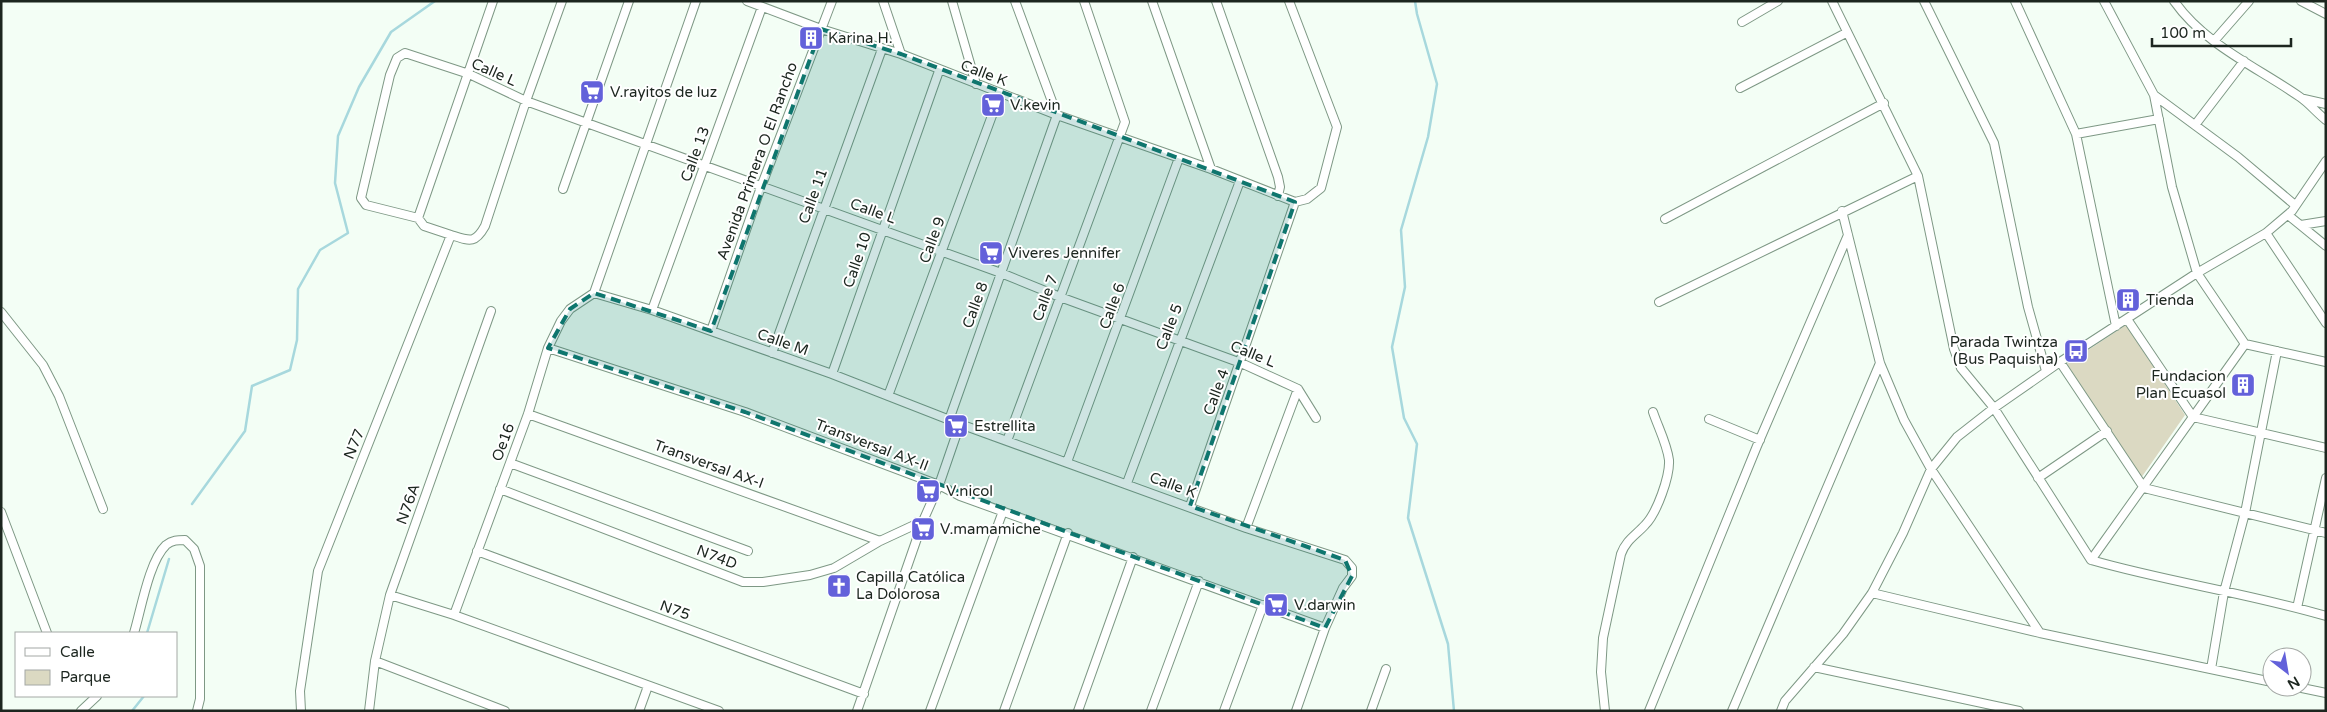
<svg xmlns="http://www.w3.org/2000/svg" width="2327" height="712" font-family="'Varela Round',sans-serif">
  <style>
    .green { fill: #dbd9c2 }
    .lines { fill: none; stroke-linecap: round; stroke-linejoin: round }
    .stream { stroke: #a7d8dd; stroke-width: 2.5 }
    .street-casing { stroke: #7e9885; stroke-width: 10 }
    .street { stroke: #fff; stroke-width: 8 }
    .marked { fill: #0f766e; fill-opacity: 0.2; stroke: #0f766e; stroke-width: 4; stroke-dasharray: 10 6; stroke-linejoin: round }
    .labels { text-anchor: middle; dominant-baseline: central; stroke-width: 4; stroke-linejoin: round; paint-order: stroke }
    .poi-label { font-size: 15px; fill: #1c261f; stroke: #fff; text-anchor: start }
    .street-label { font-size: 15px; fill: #1c261f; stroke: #fff }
  </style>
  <rect width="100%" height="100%" fill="#f3fef5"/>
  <!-- green -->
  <path class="green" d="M2126 325 2185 415 2141 478 2067 364Z"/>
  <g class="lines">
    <!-- stream -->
    <path class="stream" d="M1415 1 1417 14 1437 84 1428 137 1401 230 1405 287 1392 347 1404 418 1417 444 1408 518 1448 644 1454 711
      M192 504 245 431 252 386 290 370 297 340 298 289 320 250 348 233 335 183 338 136 359 87 391 32 435 1
      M147 633 169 559
      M132 711 144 696"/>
    <defs>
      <path id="street" d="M747 1 821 29 901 54 1057 115 1211 169 1295 202
        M883 1 901 54
        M952 1 976 84
        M1015 1 1057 115
        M1152 1 1211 169
        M1216 1 1278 177 1280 187 1278 196
        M1289 1 1337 127 1321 188 1307 199 1295 202
        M1832 1 1918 176 1954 349 1961 368 1994 408 2091 560C2168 582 2248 593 2326 616
        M1924 1 1994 143 2028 307 2046 371
        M2015 1 2076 134 2116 326
        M2104 1 2154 95 2172 187 2197 273 2245 344 2326 362
        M2174 1C2205 45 2257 67 2300 97 2309 103 2317 113 2326 120
        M2301 1 2326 14
        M1742 22 1778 1
        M2214 41 2249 1
        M1740 88 1846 33
        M2154 95 2238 157 2295 205
        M2304 99 2326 104
        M2195 125 2244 61
        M2076 134 2159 119
        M563 189 629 1
        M1842 211 1880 363 1904 420 1931 469 2040 633
        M2288 215 2326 246
        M418 218 366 205 361 198 390 75 397 58 405 53 469 74 526 101 1001 273 1060 297 1241 363 1298 389 1316 418
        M1665 219 1884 103
        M2301 225 2326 221
        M2266 233 2326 323
        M451 235 424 226 418 218 493 1
        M594 293 652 310 832 374 960 424 1246 528 1345 560 1352 568V576L1343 588 1325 628 1296 711
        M594 293 696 1
        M1659 302 1918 176
        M652 310 762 7
        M1 312 43 365 59 396 103 509
        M2127 319 2193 417 2326 448
        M711 331 761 187 832 1
        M548 348 745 412 939 485 960 496 1325 628
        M772 353 882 49
        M2060 362 2144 488 2326 533
        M832 374 939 71
        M888 396 1000 94
        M528 414 880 541
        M1709 419 1760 440
        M949 420 1057 115
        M1007 441 1125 122 1084 1
        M1067 462 1179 158
        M510 463 748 551
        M2038 478 2107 431
        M1127 483 1240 181
        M500 489 743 582H763L810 575 834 568 880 541 923 521
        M1190 506 1295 202
        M1 512 47 633
        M1246 528 1298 389
        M477 551 864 694
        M2091 560 2245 344
        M1872 593 2040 633 2272 682
        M390 595 454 615 719 711
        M2297 608 2326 478
        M454 615 528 414 548 348 561 321 570 309 594 293
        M134 633C141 610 149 561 166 545 172 540 178 540 185 540L194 549 200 566V699L197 711
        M375 661 505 711
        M1814 667 2019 711
        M2211 669 2224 592 2245 513 2277 351
        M2297 687 2326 693
        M81 711 97 696
        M301 711 300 691 318 571 451 235C470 241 475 244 485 226L526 101 562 1
        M369 711 375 661 390 595 491 311
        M639 711 648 686
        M857 711 923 521 939 485 960 424
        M930 711 1003 511
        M1004 711 1068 533
        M1078 711 1133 557
        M1151 711 1199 581
        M1224 711 1263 605
        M1371 711 1386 669
        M1605 711 1601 672 1603 638 1621 554C1626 540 1636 535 1645 525 1657 513 1670 476 1669 460 1667 444 1658 427 1653 412
        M1649 711 1757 446 1848 235
        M1732 711 1880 363
        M1781 711 1785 701 1843 634 1872 593 1903 533 1931 469 1957 437 1994 408 2060 362 2197 273 2266 233 2292 211 2326 161"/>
    </defs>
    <!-- street casing -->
    <use href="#street" class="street-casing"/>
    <!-- street -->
    <use href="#street" class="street"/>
  </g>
  <!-- marked area -->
  <path class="marked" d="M821 29 901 54 1295 202 1190 506 1345 560 1352 576 1325 628 745 412 548 348 570 309 594 293 711 331Z"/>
  <!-- icons -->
  <defs>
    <symbol id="building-square" viewBox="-11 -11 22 22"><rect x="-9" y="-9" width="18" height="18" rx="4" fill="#6361da" stroke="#fff"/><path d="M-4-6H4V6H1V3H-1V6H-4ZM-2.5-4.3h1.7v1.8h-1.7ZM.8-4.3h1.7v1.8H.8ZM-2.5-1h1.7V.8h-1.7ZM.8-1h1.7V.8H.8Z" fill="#fff"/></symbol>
    <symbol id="supermarket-square" viewBox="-11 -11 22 22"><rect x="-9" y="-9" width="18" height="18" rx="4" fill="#6361da" stroke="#fff"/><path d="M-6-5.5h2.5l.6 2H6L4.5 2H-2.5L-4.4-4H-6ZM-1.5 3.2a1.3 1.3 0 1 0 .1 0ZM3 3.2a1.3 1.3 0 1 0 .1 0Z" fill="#fff"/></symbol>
    <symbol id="bus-square" viewBox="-11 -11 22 22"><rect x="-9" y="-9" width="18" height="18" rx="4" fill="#6361da" stroke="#fff"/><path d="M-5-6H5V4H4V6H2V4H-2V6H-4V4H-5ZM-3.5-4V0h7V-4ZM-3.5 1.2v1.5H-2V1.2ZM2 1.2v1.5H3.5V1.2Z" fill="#fff"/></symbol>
    <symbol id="church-square" viewBox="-11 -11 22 22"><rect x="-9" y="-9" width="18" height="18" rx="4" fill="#6361da" stroke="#fff"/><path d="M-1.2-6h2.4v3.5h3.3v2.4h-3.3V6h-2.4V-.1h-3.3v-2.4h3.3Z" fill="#fff"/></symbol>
  </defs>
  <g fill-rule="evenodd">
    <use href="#building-square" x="797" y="24" width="28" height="28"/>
    <use href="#supermarket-square" x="578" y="78" width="28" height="28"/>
    <use href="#supermarket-square" x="979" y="91" width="28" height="28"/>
    <use href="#supermarket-square" x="977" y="239" width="28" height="28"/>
    <use href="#building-square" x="2114" y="286" width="28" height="28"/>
    <use href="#bus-square" x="2062" y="337" width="28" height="28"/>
    <use href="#building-square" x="2229" y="371" width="28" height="28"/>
    <use href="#supermarket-square" x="942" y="412" width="28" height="28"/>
    <use href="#supermarket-square" x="914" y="477" width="28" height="28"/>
    <use href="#supermarket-square" x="909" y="515" width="28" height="28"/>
    <use href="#church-square" x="825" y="572" width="28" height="28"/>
    <use href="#supermarket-square" x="1262" y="591" width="28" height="28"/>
  </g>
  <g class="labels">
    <!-- poi labels -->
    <g class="poi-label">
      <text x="828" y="38">Karina H.</text>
      <text x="610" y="92">V.rayitos de luz</text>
      <text x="1010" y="105">V.kevin</text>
      <text x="1008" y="253">Viveres Jennifer</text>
      <text x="2146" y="300">Tienda</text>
      <text x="2058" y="342" text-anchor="end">Parada Twintza<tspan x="2058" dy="17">(Bus Paquisha)</tspan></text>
      <text x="2226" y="376" text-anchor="end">Fundacion<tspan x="2226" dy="17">Plan Ecuasol</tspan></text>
      <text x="974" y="426">Estrellita</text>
      <text x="946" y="491">V.nicol</text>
      <text x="940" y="529">V.mamamiche</text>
      <text x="856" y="577">Capilla Católica<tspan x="856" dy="17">La Dolorosa</tspan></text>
      <text x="1294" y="605">V.darwin</text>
    </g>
    <!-- street labels -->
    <g class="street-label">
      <text transform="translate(494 72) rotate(24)">Calle L</text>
      <text transform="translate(984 73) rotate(21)">Calle K</text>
      <text transform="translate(695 154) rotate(-70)">Calle 13</text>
      <text transform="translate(757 161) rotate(-70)">Avenida Primera O El Rancho</text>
      <text transform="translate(813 196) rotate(-70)">Calle 11</text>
      <text transform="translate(873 211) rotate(20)">Calle L</text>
      <text transform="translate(932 240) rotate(-70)">Calle 9</text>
      <text transform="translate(857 260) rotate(-71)">Calle 10</text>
      <text transform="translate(1045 298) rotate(-70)">Calle 7</text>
      <text transform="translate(975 305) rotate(-70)">Calle 8</text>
      <text transform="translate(1112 306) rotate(-70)">Calle 6</text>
      <text transform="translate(1169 327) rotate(-69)">Calle 5</text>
      <text transform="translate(783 342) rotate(19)">Calle M</text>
      <text transform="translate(1253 354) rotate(22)">Calle L</text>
      <text transform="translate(1216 392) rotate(-70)">Calle 4</text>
      <text transform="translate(503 442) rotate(-70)">Oe16</text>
      <text transform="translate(354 444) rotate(-68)">N77</text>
      <text transform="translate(872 445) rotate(21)">Transversal AX-II</text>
      <text transform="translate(709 464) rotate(20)">Transversal AX-I</text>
      <text transform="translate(1173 485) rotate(20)">Calle K</text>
      <text transform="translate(408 504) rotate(-70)">N76A</text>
      <text transform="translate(717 557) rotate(21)">N74D</text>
      <text transform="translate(675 610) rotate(20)">N75</text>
    </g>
  </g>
  <!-- border -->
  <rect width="2327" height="712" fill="none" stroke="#1c261f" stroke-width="5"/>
  <!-- legend -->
  <rect x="15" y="632" width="162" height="65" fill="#ffffff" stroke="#a4a8a5"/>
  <rect x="25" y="648" width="25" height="8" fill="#ffffff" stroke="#a4a8a5"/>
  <text x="60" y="657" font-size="15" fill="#1c261f">Calle</text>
  <rect x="25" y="670" width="25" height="15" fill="#dbd9c2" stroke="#a4a8a5"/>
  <text x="60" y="682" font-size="15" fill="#1c261f">Parque</text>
  <!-- north arrow -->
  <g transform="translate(2287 672) rotate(149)"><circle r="24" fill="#ffffff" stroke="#a4a8a5"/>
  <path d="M0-4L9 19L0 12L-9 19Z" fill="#6361da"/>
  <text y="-8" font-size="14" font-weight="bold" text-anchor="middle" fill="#1c261f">N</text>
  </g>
  <!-- scale -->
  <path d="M2152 38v8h139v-8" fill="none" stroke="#1c261f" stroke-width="2.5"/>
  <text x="2160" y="38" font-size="15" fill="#1c261f" stroke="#ffffff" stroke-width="4" paint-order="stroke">100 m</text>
</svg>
